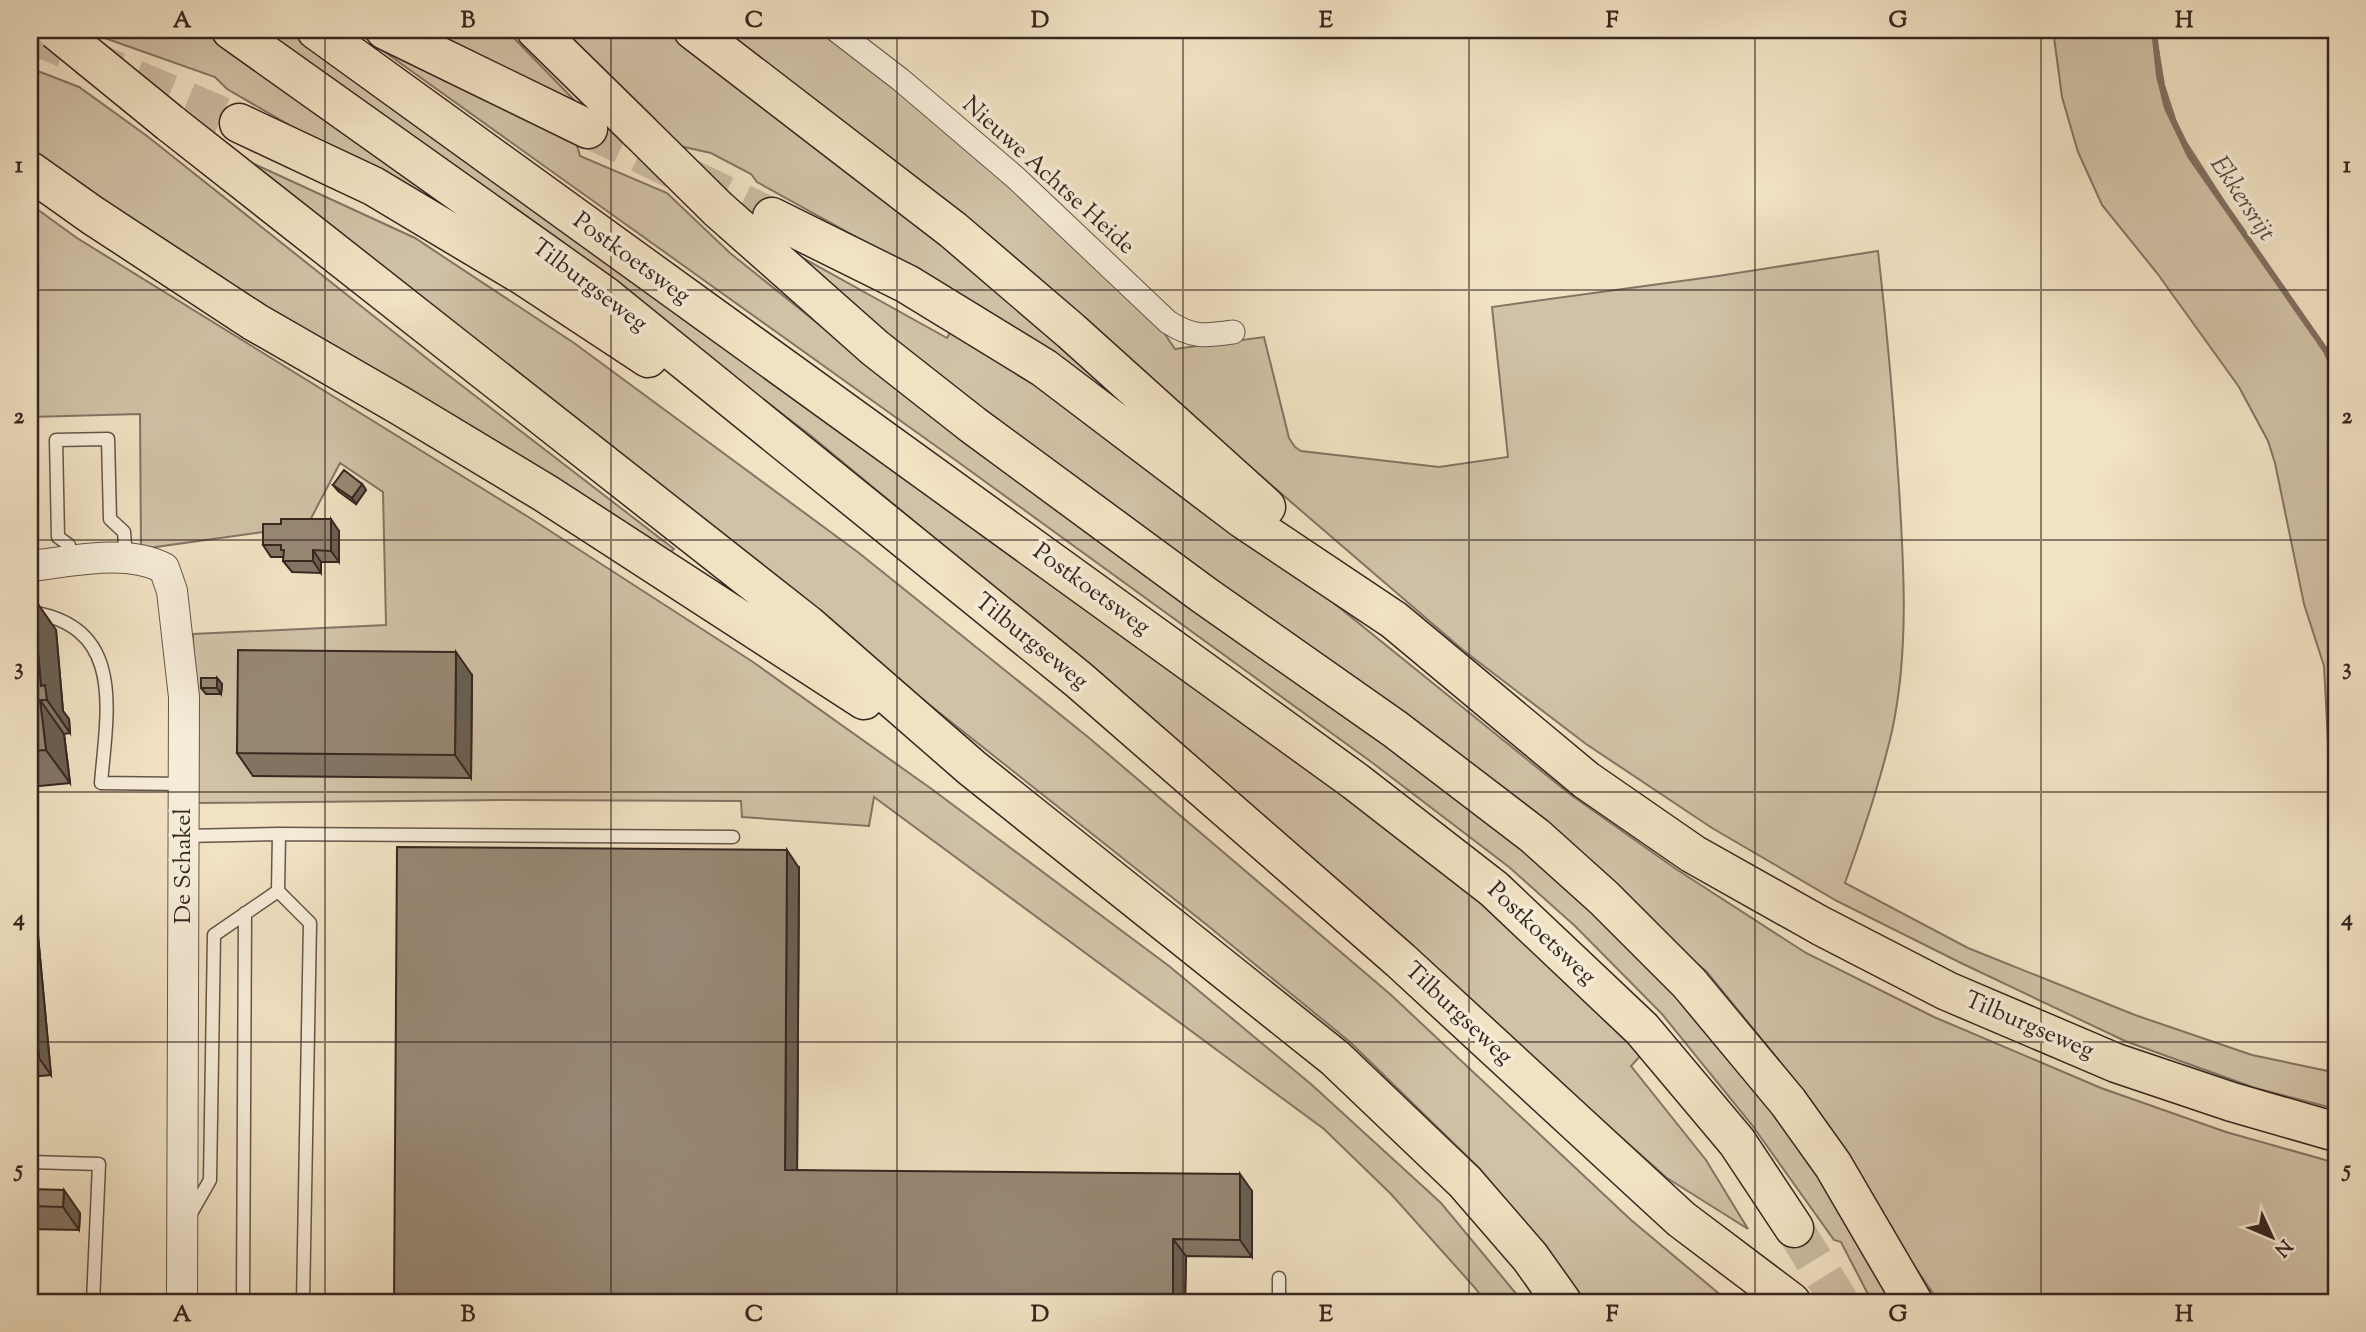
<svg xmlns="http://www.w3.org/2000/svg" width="2366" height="1332" font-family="'Sorts Mill Goudy',serif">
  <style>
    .green { fill: #d1c2a7; stroke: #847464; stroke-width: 2 }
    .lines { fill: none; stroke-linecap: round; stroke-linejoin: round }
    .stream { stroke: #817061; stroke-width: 6 }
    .motorway-tunnel { stroke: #ccbca2; stroke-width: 38; stroke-dasharray: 38 19; stroke-linecap: butt }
    .service-casing { stroke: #665549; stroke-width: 15 }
    .minor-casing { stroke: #665549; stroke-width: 25 }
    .tertiary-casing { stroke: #665549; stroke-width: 32 }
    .trunk-casing { stroke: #372620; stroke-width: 41 }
    .motorway-casing { stroke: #372620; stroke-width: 41 }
    .service { stroke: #f6ecd8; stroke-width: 12 }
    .minor { stroke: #f6ecd8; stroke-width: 23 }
    .tertiary { stroke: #f6ecd8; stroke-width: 30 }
    .trunk { stroke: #f1e2c3; stroke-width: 38 }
    .motorway { stroke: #f1e2c3; stroke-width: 38 }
    .trunk-bridge-casing { stroke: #372620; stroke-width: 41; stroke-linecap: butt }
    .motorway-bridge-casing { stroke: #372620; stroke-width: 41; stroke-linecap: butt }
    .trunk-bridge { stroke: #f1e2c3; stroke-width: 38 }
    .motorway-bridge { stroke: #f1e2c3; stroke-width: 38 }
    .wall { fill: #837565; stroke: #372620; stroke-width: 2 }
    .shaded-wall { fill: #6a5f52; stroke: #372620; stroke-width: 2 }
    .building { fill: #988875; stroke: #372620; stroke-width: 2 }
    .grid { fill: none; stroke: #372620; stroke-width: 2; stroke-opacity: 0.55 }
    .labels { text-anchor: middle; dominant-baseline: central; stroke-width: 7; stroke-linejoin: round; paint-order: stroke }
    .street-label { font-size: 24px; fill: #372620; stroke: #f6ecd8 }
    .water-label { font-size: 26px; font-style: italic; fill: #5c4b40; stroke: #f6ecd8 }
    .neatline { fill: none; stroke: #372620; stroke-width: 2.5 }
    .grid-label { font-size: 23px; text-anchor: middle; font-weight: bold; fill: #372620 }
  </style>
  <rect width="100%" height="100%" fill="#f1e2c3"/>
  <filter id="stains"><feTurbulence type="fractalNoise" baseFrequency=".00286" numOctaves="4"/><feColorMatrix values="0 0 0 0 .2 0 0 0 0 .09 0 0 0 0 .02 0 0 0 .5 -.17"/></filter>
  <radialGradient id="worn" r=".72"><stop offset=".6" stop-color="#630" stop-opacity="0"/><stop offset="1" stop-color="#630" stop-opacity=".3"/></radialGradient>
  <!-- green -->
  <path class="green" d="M82 30H204L504 249 227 89 215 77Z
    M262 30H292L1486 899 1643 1053 1631 1066 1706 1160 1748 1229 1667 1178 1125 696 810 435 547 235Z
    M354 30H367L575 138 580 156 667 193 730 253 846 346 1526 845 1680 988 1781 1110 1903 1302H1872L1841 1242 1834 1240 1752 1125 1662 1014 1575 926 1509 867 1370 761 954 459Z
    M428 30H506L579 105Z
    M550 30H670L831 150 1184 447 914 269 757 182 751 174 711 153 675 145Z
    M716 30H825L1011 182 1162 330 1175 349 1264 337 1289 438 1295 447 1301 451 1439 467 1508 457 1492 307 1718 276 1878 251C1887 330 1894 408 1899 488 1904 568 1909 652 1892 731 1880 783 1863 833 1845 883L1968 948 2135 1015 2252 1055 2328 1071 2336 1052V1109L2255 1088 2125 1041 1961 963 1837 901 1712 828 1586 744 1463 650 1083 323Z
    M2053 30H2155L2164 85 2176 122 2186 142 2229 209 2336 363V758L2328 742 2324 666 2304 604 2275 463 2268 441 2239 387 2157 273 2102 205 2078 152 2062 97Z
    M30 68 79 87 147 136 439 368 674 549 668 554 267 311 98 204 30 151Z
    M239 157 415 238 574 343 859 553 1088 737 1390 994 1631 1220 1729 1302H1584L1541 1244 1479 1168 1350 1042 1207 925Z
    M30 204 77 238 530 518 753 662 933 790 1169 966 1312 1085 1441 1203 1523 1302H1485L1476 1289 1391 1194 1324 1129 874 797 869 826 742 817 741 801 502 800 197 803 193 634 386 625 383 492 340 463 307 526 141 549 140 414 30 417Z
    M767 238 947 338 955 323 1251 536 1571 795 1676 869 1806 953 1934 1017 2101 1088 2226 1132 2336 1163V1302H1939L1838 1155 1803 1090 1707 972 1655 929 990 424Z"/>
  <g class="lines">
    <!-- stream -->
    <path class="stream" d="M2154 30 2159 76 2167 108 2190 156 2326 351 2336 373"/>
    <!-- motorway-tunnel -->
    <path class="motorway-tunnel" d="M30 34 239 123
      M588 129 772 217
      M1794 1228 1840 1302"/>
    <defs>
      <path id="service" d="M70 562 69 545 58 537 56 440 108 439 110 519 124 532 126 558
        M30 612C126 626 107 711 101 783L184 784
        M184 836 279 834
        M278 891 310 923 303 1302
        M30 1162 99 1164 93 1302
        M190 1215 210 1180 214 935 278 891 279 834 733 837
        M243 1302 245 913
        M1279 1302V1278"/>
      <path id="minor" d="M836 30 901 80 1016 178 1168 322C1193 338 1205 336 1233 332"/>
      <path id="tertiary" d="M30 566C71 562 125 548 164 568L172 591 184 697 182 1302"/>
      <path id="trunk" d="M536 30 639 131
        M718 209 875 348 973 425 1204 595 1395 729 1535 836 1604 898 1689 983 1788 1102 1833 1165 1913 1302"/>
      <path id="motorway" d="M231 30 605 296 1079 680 1400 960 1681 1219 1791 1302
        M316 30 1355 781 1494 889 1642 1029 1737 1142 1794 1228
        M385 30 588 129
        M693 30 953 230 1071 331 1266 507
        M170 123 808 625 972 768 1335 1058 1465 1182 1530 1257 1562 1302
        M239 123 373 186 522 275 648 358
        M30 171 92 215 255 322 399 405 545 493 864 700
        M772 217 907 284 1044 368 1243 519 1394 620 1586 780 1693 854 1821 926 1947 991 2116 1063 2232 1102 2336 1132"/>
    </defs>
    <!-- service casing -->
    <use href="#service" class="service-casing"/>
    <!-- minor casing -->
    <use href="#minor" class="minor-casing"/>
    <!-- tertiary casing -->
    <use href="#tertiary" class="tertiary-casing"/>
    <!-- trunk casing -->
    <use href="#trunk" class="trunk-casing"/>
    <!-- motorway casing -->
    <use href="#motorway" class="motorway-casing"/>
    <!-- service -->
    <use href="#service" class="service"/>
    <!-- minor -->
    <use href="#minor" class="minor"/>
    <!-- tertiary -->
    <use href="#tertiary" class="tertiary"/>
    <!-- trunk -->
    <use href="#trunk" class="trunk"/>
    <!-- motorway -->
    <use href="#motorway" class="motorway"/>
    <defs>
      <path id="trunk-bridge" d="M639 131 718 209"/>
      <path id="motorway-bridge" d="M56 30 170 123"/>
    </defs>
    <!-- trunk-bridge casing -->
    <use href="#trunk-bridge" class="trunk-bridge-casing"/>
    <!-- motorway-bridge casing -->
    <use href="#motorway-bridge" class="motorway-bridge-casing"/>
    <!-- trunk-bridge -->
    <use href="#trunk-bridge" class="trunk-bridge"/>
    <!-- motorway-bridge -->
    <use href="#motorway-bridge" class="motorway-bridge"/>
  </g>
  <!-- wall -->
  <path class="wall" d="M362 484 366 490 356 504 338 491 333 485Z
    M339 531V562H321V573L292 572 283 561 284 557H271L263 545Z
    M30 597H33L56 630 63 711 69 719 70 733 64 734 70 783 30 787Z
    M472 675 471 778 253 776 237 753Z
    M217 678 222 684 221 694H206L201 688Z
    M30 850 51 1075 30 1077Z
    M799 868 797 1170 1252 1191V1257L1186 1256 1185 1302H394Z
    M30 1189 80 1213 79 1230 30 1229Z"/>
  <!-- shaded-wall -->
  <path class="shaded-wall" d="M362 484 366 490 356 504 352 498Z
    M331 519 339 531V562L331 551Z
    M313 550 321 562V573L313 561Z
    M33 597 56 630 63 711 69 719 70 733 47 700 41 686Z
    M456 652 472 675 471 778 455 755Z
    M217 678 222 684 221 694 217 688Z
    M40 700 64 734 70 783 46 750Z
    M30 850 51 1075 39 1058 30 961Z
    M787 850 799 868 797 1188 785 1170Z
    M1240 1174 1252 1191V1257L1240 1240Z
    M64 1190 80 1213 79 1230 63 1207Z
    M1173 1239 1186 1256 1185 1302H1173Z"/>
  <!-- building -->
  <path class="building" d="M344 470 362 484 352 498 333 485Z
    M281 519H331V551L313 550V561H283L284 550H281V545H263V524H281Z
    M30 597H33L41 686 45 685 47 700H40L46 750 30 751Z
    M238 650 456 652 455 755 237 753Z
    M201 678H217V688H201Z
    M397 847 787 850 785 1170 1240 1174V1240L1173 1239V1302H394Z
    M30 961 39 1058H30Z
    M30 1189 64 1190 63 1207 30 1206Z"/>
  <!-- grid -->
  <path class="grid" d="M325 30V1302M611 30V1302M897 30V1302M1183 30V1302M1469 30V1302M1755 30V1302M2041 30V1302M30 290H2336M30 540H2336M30 792H2336M30 1042H2336"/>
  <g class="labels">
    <!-- street labels -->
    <g class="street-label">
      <text transform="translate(1048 176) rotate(42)">Nieuwe Achtse Heide</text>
      <text transform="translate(631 259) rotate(36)">Postkoetsweg</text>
      <text transform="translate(589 286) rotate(37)">Tilburgseweg</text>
      <text transform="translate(1091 590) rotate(36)">Postkoetsweg</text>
      <text transform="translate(1031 642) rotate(39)">Tilburgseweg</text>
      <text transform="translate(184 866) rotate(-90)">De Schakel</text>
      <text transform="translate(1541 934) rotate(43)">Postkoetsweg</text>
      <text transform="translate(1458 1014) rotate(43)">Tilburgseweg</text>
      <text transform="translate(2029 1026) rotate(23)">Tilburgseweg</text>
    </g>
    <!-- water labels -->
    <g class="water-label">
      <text transform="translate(2242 199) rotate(56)">Ekkersrijt</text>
    </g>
  </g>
  <!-- margin -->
  <rect width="2366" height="1332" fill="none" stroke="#f1e2c3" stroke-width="77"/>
  <!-- north arrow -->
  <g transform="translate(2272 1237) rotate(134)" stroke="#f6ecd8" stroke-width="5" paint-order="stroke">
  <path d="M0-5L12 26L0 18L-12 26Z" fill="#372620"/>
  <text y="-10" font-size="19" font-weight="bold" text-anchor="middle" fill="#372620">N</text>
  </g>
  <rect x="38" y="38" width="2290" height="1256" class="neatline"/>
  <g class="grid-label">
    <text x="182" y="27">A</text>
    <text x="468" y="27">B</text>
    <text x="754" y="27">C</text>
    <text x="1040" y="27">D</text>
    <text x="1326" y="27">E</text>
    <text x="1612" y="27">F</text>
    <text x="1898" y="27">G</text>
    <text x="2184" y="27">H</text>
    <text x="19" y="172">1</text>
    <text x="2347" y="172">1</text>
    <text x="19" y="423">2</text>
    <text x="2347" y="423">2</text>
    <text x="19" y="674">3</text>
    <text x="2347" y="674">3</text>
    <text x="19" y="925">4</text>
    <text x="2347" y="925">4</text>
    <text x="19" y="1176">5</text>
    <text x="2347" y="1176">5</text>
    <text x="182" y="1321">A</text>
    <text x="468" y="1321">B</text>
    <text x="754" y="1321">C</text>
    <text x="1040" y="1321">D</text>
    <text x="1326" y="1321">E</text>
    <text x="1612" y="1321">F</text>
    <text x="1898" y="1321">G</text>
    <text x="2184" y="1321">H</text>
  </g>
  <rect width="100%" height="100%" filter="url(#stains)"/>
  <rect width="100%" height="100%" fill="url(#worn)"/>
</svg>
